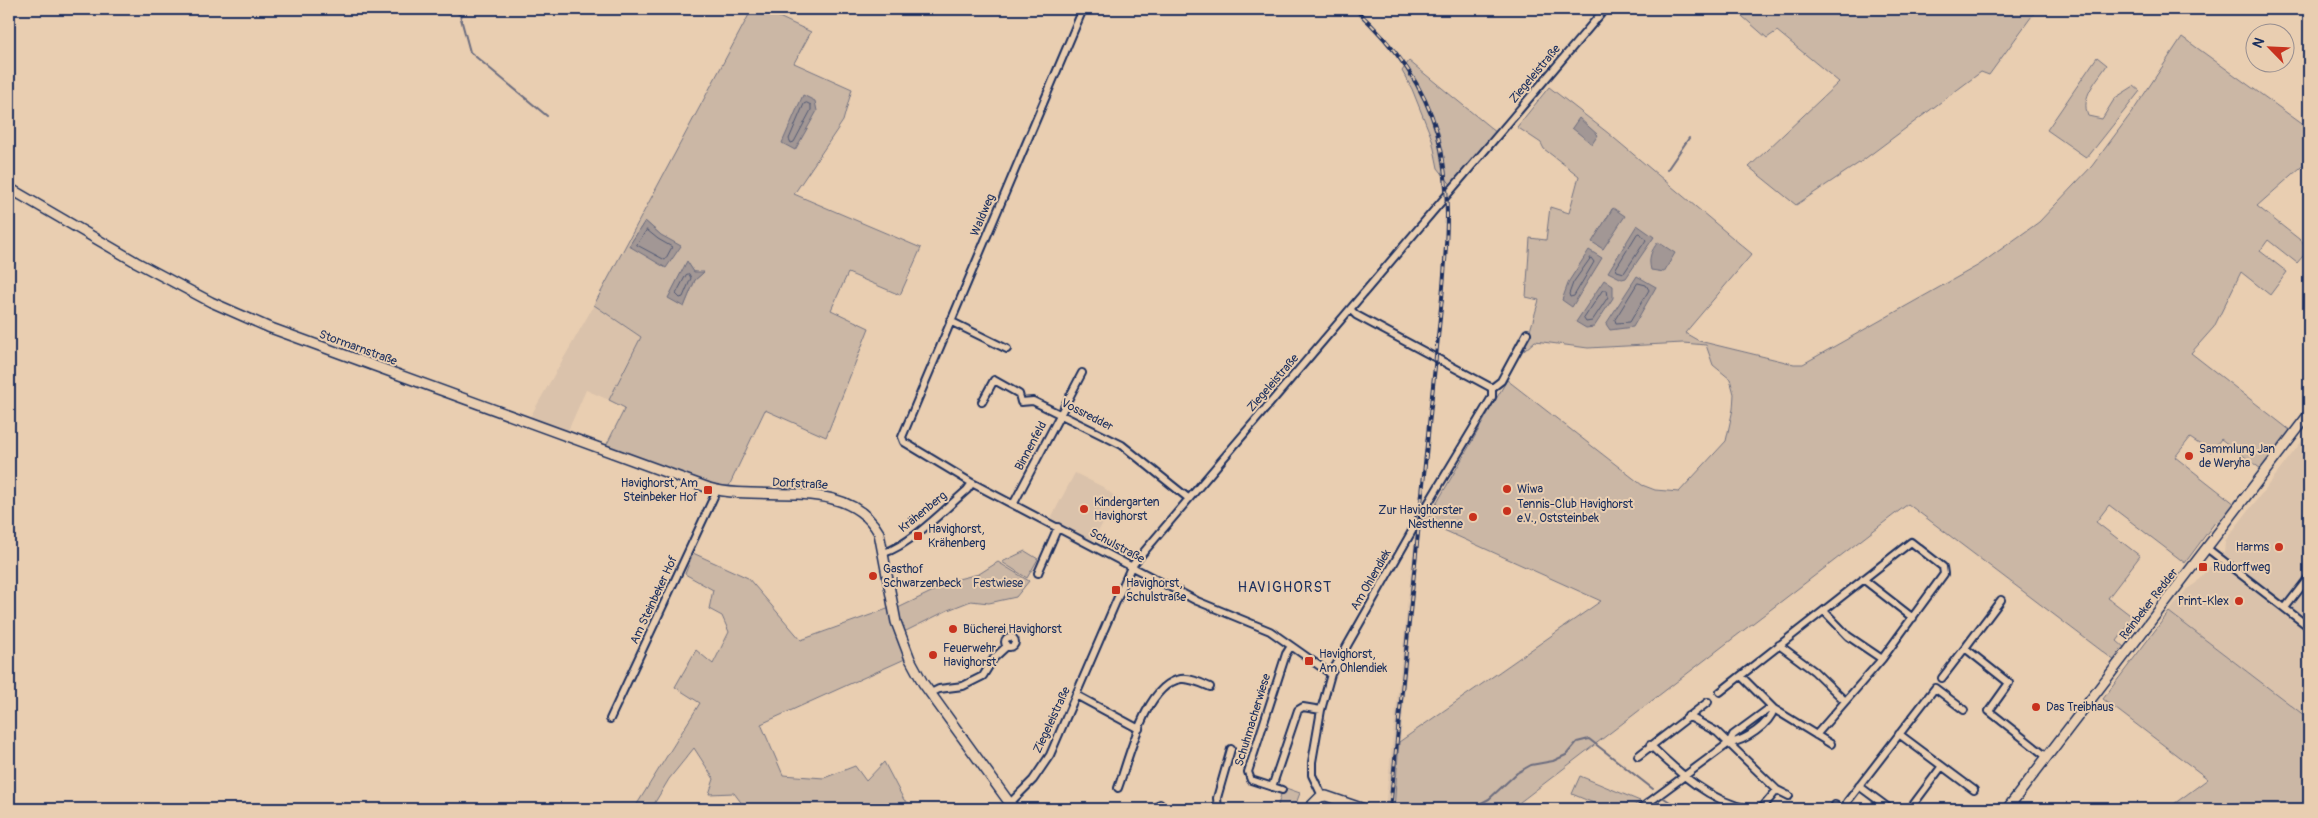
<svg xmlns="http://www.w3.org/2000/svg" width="2318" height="818" font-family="Pangolin,sans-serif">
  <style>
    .built { fill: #dac2ab }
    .green { fill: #cbb7a5; stroke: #737382; fill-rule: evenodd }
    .water { fill: #a29795; stroke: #6c6d7f }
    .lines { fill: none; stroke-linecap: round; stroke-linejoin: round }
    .shore { stroke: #515974; stroke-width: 1 }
    .stream { stroke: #6c6d7f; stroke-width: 2 }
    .street-casing { stroke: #1b2f5e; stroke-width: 10 }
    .secondary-casing { stroke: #1b2f5e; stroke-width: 12 }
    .street { stroke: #e9ceb1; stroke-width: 6 }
    .secondary { stroke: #e9ceb1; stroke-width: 9 }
    .rail-casing { stroke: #1b2f5e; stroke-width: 4 }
    .rail { stroke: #e9ceb1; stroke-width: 2; stroke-dasharray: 5.5; stroke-linecap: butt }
    .poi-dot { fill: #c8321e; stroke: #e9ceb1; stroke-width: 2 }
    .labels { text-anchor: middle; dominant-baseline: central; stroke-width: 4; stroke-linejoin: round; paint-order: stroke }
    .street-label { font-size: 12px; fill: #1b2f5e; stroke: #e9ceb1 }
    .poi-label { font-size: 12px; fill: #1b2f5e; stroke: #e9ceb1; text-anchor: start }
    .park-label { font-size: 12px; fill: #2d3d65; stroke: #e9ceb1 }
    .quarter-label { font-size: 15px; letter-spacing: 1px; fill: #1b2f5e; stroke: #e9ceb1 }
  </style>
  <rect width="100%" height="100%" fill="#e9ceb1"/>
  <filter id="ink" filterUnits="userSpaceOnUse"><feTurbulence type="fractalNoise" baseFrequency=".02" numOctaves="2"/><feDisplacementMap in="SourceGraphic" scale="10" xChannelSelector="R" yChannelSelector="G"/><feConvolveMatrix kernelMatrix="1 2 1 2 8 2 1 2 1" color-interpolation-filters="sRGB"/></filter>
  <g filter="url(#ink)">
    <!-- built -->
    <path class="built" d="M594 305 641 337 609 400 586 390 567 433 529 419Z
      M2309 432V719L2169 612 2187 589 2196 583 2209 567 2217 564 2224 554 2225 541Z
      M1075 473 1103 487 1118 499 1092 541 1051 518Z
      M1421 518 1394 809H1385L1416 526Z"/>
    <!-- green -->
    <path class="green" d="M752 9H762L811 32 794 63 852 89 843 121 794 194 921 248 900 295 848 273 831 310 869 328 826 437 765 410 728 488 674 472 606 446 625 408 609 400 641 337 594 305ZM645 221 661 235 629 246ZM687 262 694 272 703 273 695 280 684 306 669 297Z
      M1734 9H2037L1989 75 1981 72 1862 161 1796 205 1749 167 1839 82 1777 31 1767 38Z
      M2182 37 2309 129V160L2257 206 2309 247V260L2303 256 2297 263 2268 240 2260 251 2287 272 2270 295 2241 272 2214 327 2191 353 2291 431 2261 469 2221 439 2211 452 2190 438 2175 457 2235 504 2221 524 2216 521 2185 563 2109 505 2096 522 2140 556 2108 598 2134 618 2117 641 2125 648 2115 661 1908 504 1511 809H1394L1399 742 1601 601 1426 522 1507 380 1642 485 1655 490 1679 492 1726 441 1733 409 1734 394 1730 379 1713 365 1706 345 1683 343 1588 348 1535 341 1524 351 1539 300 1526 297 1530 238 1546 240 1550 207 1569 213 1579 176 1544 149 1541 143 1517 127 1549 87 1608 133 1752 254 1685 333 1699 341 1794 364H1803L1979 265 2039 222 2092 166 2135 108ZM1612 209 1603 249 1593 242Z
      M2097 57 2107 65C2097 81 2080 96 2088 116L2102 119 2115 98 2134 86 2140 91 2087 158 2047 130Z
      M1409 61 1497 133 1452 186 1438 168 1432 139 1412 89 1402 71Z
      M1025 551 1038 559 1027 578 1002 562Z
      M693 553 748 578 801 640 890 608 895 634 905 659 761 724 783 775 824 778 855 766 866 781 884 762 904 800 918 809H746L734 793 709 794 714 779 694 748 669 779 651 809H634L700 703 675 687 696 650 713 664 729 632 722 616 709 609 713 590 685 574Z
      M998 562 1029 581 1016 597 989 603 971 601 948 610 904 632 898 608 958 579 979 574Z
      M2169 612 2309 719V809H2167L2208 779 2103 699Z
      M1580 776 1640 801 1630 809H1608L1572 794Z
      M1283 787 1300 793 1294 809H1277Z"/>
    <!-- water -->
    <path class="water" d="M803 95 815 101 817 111 795 150 782 143Z
      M1579 118 1598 135 1592 144 1572 128Z
      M1613 208 1625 216 1603 249 1592 242Z
      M645 221 661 235 681 246 666 268 629 246Z
      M1637 225 1654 237 1626 278 1622 279 1608 272Z
      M1658 242 1675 253 1664 272 1651 270C1648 258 1651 251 1658 242Z
      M1589 250 1602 258 1572 307 1562 300 1569 281Z
      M687 261 694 272H704L695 280 684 307 668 298Z
      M1637 276 1656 287 1633 327 1610 330 1606 324Z
      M1604 280 1613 286V298L1594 327 1586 328 1576 322Z"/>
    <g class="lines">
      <!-- shore -->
      <path class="shore" d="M807 103 811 105V110L794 142 791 143 789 139 804 104Z
        M647 230 658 239 672 247 665 260 637 245Z
        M1640 233 1646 240 1624 273 1617 271 1616 268 1637 234Z
        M1591 258 1594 262 1574 296 1570 297 1569 294 1573 283Z
        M689 274 691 278 683 297 680 298 676 294 686 275Z
        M1638 283 1646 285 1649 290 1630 322 1616 323 1615 320Z
        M1603 290H1607L1608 297 1592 321 1586 322 1584 319Z"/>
      <!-- stream -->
      <path class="stream" d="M452 9 460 15 470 52 547 116
        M1667 170 1689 138
        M1664 798 1680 809
        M1470 809 1489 799 1517 773 1531 765 1553 761 1566 755 1577 742 1589 739 1653 789"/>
      <defs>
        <path id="street" d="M1083 9 902 437 904 442 972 483 1197 601 1270 631 1331 674
          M1350 309 1356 315 1492 388
          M950 321 1007 349
          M982 402 994 380 1019 394 1021 402 1033 401 1122 445 1188 498
          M1014 503 1082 373
          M2208 549 2309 627
          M884 553C910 545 945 509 967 490L972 483
          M1038 573 1058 527
          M1863 579 1913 618
          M2285 608 2309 577
          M1824 611 1848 636 1882 659
          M1005 642a5 5 0 1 1 10 0a5 5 0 1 1-10 0Z
          M1779 645 1814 671 1845 701
          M1965 648 2001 600
          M1741 676 1774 709 1831 744
          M1942 678 1965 648 2009 683 1989 711 2047 757
          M1720 692 1911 542 1943 567 1944 574 1882 659 1816 735
          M931 693 939 689 963 686 983 676 994 658 1007 646
          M1076 695 1139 729
          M1688 716 1717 732 1777 790 1789 796
          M610 719 717 490
          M1899 734 1974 790
          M1650 745C1679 773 1709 801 1749 809
          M1638 756 1708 702
          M1859 786 1890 809
          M1272 787 1298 710 1303 707 1321 710
          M1118 788C1129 759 1145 684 1181 679 1191 678 1201 683 1210 687
          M1282 790 1251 780 1248 772 1286 654 1291 646
          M1322 796 1312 775V762L1321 710 1331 674 1420 517 1492 397V388L1501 381 1527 333
          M1847 802 1935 688 1964 710
          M1010 803 1033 780 1050 755 1131 567 1605 9
          M1160 804 1163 809
          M1835 805 1841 809
          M1218 809 1217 798 1231 749
          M1640 809 1729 743 1733 735 1767 710 1774 709C1769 725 1745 741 1729 743
          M1761 809 1777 790
          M1910 809 1942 766"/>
        <path id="secondary" d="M9 188 136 262 211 302 268 327 709 488C762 503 847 475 879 533L896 622 910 659 923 683 1014 809
          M1308 809 1320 797 1326 796 1364 809
          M2007 809 2309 414"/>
      </defs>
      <!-- street casing -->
      <use href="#street" class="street-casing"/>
      <!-- secondary casing -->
      <use href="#secondary" class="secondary-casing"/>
      <!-- street -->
      <use href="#street" class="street"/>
      <!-- secondary -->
      <use href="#secondary" class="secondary"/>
      <defs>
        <path id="rail" d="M1355 9C1392 43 1423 83 1437 132 1452 187 1447 243 1442 298 1438 337 1434 376 1430 415 1417 546 1403 678 1390 809"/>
      </defs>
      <!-- rail casing -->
      <use href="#rail" class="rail-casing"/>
      <!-- rail -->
      <use href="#rail" class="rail"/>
    </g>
  </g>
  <!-- markers -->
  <g class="poi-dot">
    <circle cx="2189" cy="456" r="5"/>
    <circle cx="1507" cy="489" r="5"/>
    <rect x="703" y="485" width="10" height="10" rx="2.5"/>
    <circle cx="1084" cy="509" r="5"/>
    <circle cx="1507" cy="511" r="5"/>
    <circle cx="1473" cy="517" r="5"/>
    <rect x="913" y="531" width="10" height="10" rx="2.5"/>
    <circle cx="2279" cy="547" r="5"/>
    <rect x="2198" y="562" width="10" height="10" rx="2.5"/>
    <circle cx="873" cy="576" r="5"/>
    <rect x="1111" y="585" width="10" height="10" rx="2.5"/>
    <circle cx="2239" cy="601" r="5"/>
    <circle cx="953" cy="629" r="5"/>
    <circle cx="933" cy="655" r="5"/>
    <rect x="1304" y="656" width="10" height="10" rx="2.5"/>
    <circle cx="2036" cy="707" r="5"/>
  </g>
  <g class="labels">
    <!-- street labels -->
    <g class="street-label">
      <text transform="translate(1535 74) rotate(-50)">Ziegeleistraße</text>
      <text transform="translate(983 215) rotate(-67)">Waldweg</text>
      <text transform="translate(358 348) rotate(20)">Stormarnstraße</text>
      <text transform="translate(1273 383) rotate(-49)">Ziegeleistraße</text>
      <text transform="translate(1087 415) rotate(27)">Vossredder</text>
      <text transform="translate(1031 446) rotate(-62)">Binnenfeld</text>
      <text transform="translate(800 484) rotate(3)">Dorfstraße</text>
      <text transform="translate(923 512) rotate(-39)">Krähenberg</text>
      <text transform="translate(1117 546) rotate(28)">Schulstraße</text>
      <text transform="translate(1371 580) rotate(-60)">Am Ohlendiek</text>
      <text transform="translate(654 600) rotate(-65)">Am Steinbeker Hof</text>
      <text transform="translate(2149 604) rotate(-52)">Reinbeker Redder</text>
      <text transform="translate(1052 720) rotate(-65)">Ziegeleistraße</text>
      <text transform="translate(1253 720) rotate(-73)">Schuhmacherwiese</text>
    </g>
    <!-- poi labels -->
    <g class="poi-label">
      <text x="2199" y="449">Sammlung Jan<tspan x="2199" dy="14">de Weryha</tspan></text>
      <text x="698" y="483" text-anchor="end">Havighorst, Am<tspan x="698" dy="14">Steinbeker Hof</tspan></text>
      <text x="1517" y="489">Wiwa</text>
      <text x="1094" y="502">Kindergarten<tspan x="1094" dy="14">Havighorst</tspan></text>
      <text x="1517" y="504">Tennis-Club Havighorst<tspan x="1517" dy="14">e.V., Oststeinbek</tspan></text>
      <text x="1463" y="510" text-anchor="end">Zur Havighorster<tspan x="1463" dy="14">Nesthenne</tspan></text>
      <text x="928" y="529">Havighorst,<tspan x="928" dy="14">Krähenberg</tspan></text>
      <text x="2269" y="547" text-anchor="end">Harms</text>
      <text x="2213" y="567">Rudorffweg</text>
      <text x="883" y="569">Gasthof<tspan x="883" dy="14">Schwarzenbeck</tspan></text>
      <text x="1126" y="583">Havighorst,<tspan x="1126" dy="14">Schulstraße</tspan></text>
      <text x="2229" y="601" text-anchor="end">Print-Klex</text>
      <text x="963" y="629">Bücherei Havighorst</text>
      <text x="943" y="648">Feuerwehr<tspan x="943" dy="14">Havighorst</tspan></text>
      <text x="1319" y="654">Havighorst,<tspan x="1319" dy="14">Am Ohlendiek</tspan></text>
      <text x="2046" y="707">Das Treibhaus</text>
    </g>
    <!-- park labels -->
    <g class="park-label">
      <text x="998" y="583">Festwiese</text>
    </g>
    <!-- quarter labels -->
    <g class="quarter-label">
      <text x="1285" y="587">HAVIGHORST</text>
    </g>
  </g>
  <!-- margin -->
  <rect width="2318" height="818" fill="none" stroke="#e9ceb1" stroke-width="30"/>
  <rect x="15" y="15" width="2288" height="788" fill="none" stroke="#1b2f5e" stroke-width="2" filter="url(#ink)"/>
  <!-- north arrow -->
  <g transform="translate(2270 48) rotate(294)"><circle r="24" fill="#e9ceb1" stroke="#978e90"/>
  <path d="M0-4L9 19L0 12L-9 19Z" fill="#c8321e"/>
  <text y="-8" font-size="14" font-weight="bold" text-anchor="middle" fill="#1b2f5e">N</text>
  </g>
</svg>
